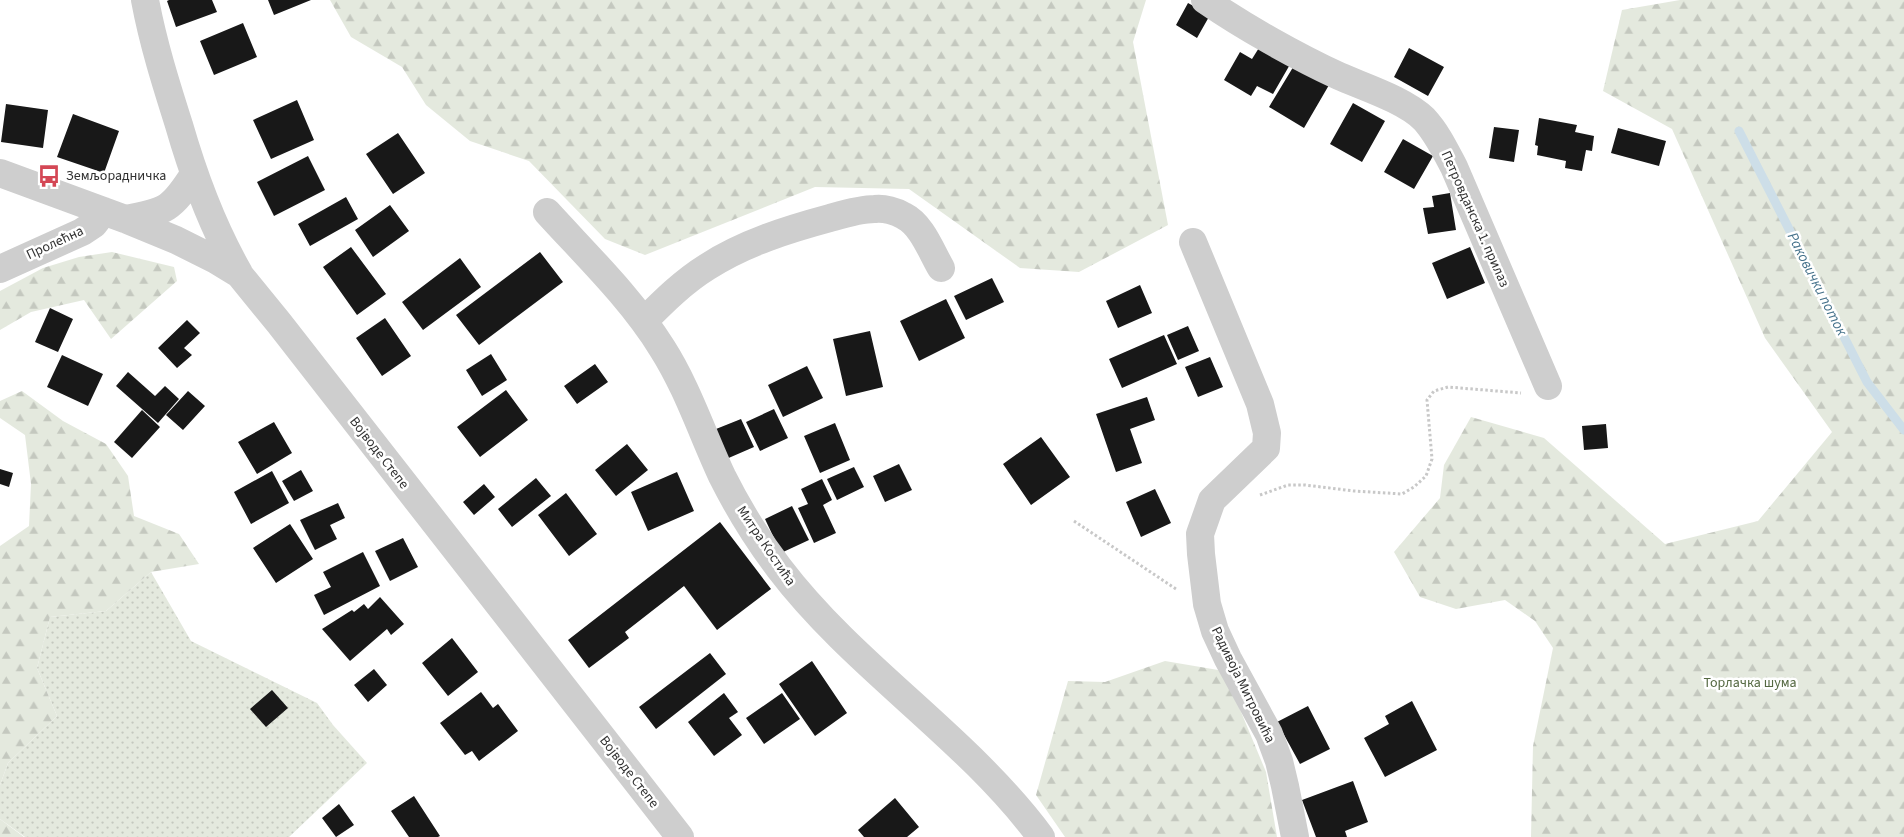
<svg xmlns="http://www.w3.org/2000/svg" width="1904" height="837" font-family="'Source Sans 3',sans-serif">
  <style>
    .grass { fill: url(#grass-dots) }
    .forest { fill: url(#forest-firs) }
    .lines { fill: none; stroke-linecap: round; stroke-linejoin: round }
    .stream { stroke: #cddee8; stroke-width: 9 }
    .building { fill: #181818 }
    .path { stroke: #c8c8c8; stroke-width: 3; stroke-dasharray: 2.5 2.5; stroke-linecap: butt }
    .minor { stroke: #cecece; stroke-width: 28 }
    .labels { text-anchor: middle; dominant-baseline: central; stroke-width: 5; stroke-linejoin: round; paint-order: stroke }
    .poi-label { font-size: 14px; fill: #313131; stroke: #fff; text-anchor: start }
    .street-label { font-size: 14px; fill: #313131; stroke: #fff }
    .park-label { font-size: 14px; fill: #556942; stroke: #fff }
    .water-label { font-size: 15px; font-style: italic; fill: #47738c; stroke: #fff }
  </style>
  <defs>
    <pattern id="grass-dots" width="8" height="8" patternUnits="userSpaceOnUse" patternTransform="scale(1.25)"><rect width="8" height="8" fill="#e4e9de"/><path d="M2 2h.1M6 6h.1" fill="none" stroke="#c4c8bf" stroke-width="1.8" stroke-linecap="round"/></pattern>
    <pattern id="forest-firs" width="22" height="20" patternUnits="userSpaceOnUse" patternTransform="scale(1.25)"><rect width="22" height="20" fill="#e4e9de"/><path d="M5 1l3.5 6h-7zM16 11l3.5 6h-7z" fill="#c4c8bf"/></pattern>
  </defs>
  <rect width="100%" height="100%" fill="#fff"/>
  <!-- grass -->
  <path class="grass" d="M151 572 191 641 317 703 333 725 367 763 289 837H25L0 819V785L8 763 57 716 37 668 50 617 106 611Z"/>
  <!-- forest -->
  <path class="forest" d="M330 0H1146L1133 42 1168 225 1079 272 1020 268 909 189 815 187 645 255 605 239 529 161 470 141 426 105 402 67 351 37Z
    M1680 0H1904V837H1531L1533 746 1553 648 1535 621 1505 600 1456 609 1420 597 1394 552 1440 498 1444 465 1471 417 1544 438 1665 544 1758 521 1832 432 1765 338 1672 129 1603 91 1622 10Z
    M112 252 174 267 177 281 111 339 84 300 31 312 0 330V291L43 268 79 257Z
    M22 391 63 421 106 444 128 476 134 516 179 534 199 564 151 572 106 611 50 617 37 668 57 716 8 763 0 785V546L29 526 31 484 25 435 0 418V401Z
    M1165 661 1224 671 1266 772 1277 837H1065L1036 795 1068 681 1105 682Z
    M0 819 24 837H25H0Z"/>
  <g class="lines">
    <!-- stream -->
    <path class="stream" d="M1739 131 1867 382 1904 430"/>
  </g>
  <!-- building -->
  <path class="building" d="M169 0H212L217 12 176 27 167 1Z
    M268 0H311L274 15Z
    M1188 3 1210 15 1197 38 1176 25Z
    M243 23 257 57 214 75 200 41Z
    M1262 43 1292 61 1273 94 1257 86 1251 96 1224 80 1240 52 1252 59Z
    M1409 48 1444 67 1428 96 1394 77Z
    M1295 64 1329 85 1304 128 1269 107Z
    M297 100 314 140 271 159 253 120Z
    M1353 103 1385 121 1362 162 1330 144Z
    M6 104 48 110 43 148 1 142Z
    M73 114 119 131 104 173 57 157Z
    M1539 118 1577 125 1575 132 1594 136 1592 151 1586 150 1582 171 1565 168 1566 161 1537 155 1538 146 1535 145Z
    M1494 127 1519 130 1514 162 1489 158Z
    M1618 128 1666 141 1659 166 1611 153Z
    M398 133 425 173 393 194 366 154Z
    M1403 139 1433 156 1414 189 1384 172Z
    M308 156 325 190 274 216 257 182Z
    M1450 193 1456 230 1428 234 1423 208 1434 207 1432 196Z
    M346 197 358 219 310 246 298 224Z
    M390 205 409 231 373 257 355 230Z
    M351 247 386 294 357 315 323 267Z
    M1470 247 1485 283 1447 299 1432 263Z
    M540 252 563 282 479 345 456 315Z
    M460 258 481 287 423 330 402 302Z
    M992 278 1004 302 966 320 954 296Z
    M1140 285 1152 313 1118 328 1106 301Z
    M946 299 965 338 919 361 900 321Z
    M50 308 73 319 58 352 35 342Z
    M385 318 411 356 382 376 356 338Z
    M187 320 200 333 184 348 192 355 177 368 158 348Z
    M1188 326 1199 351 1178 360 1167 335Z
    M870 331 883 387 846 396 833 339Z
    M1164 335 1177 364 1122 388 1109 359Z
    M491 354 507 380 482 396 466 370Z
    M62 355 103 374 88 406 47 387Z
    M1210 357 1223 387 1198 397 1185 367Z
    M595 364 608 382 577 404 564 386Z
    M807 366 823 398 783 417 768 385Z
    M128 372 155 396 165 386 179 399 158 423 116 386Z
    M506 390 528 420 480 457 457 427Z
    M188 391 205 406 183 430 166 415Z
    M1147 397 1155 420 1130 429 1142 463 1116 472 1096 414Z
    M774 409 788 438 760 451 746 422Z
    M142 410 160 427 132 458 114 442Z
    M741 419 754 447 724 460 711 431Z
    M274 422 292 453 257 474 238 442Z
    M835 423 850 460 820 473 804 436Z
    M1606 424 1608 448 1584 450 1582 426Z
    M1041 437 1070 477 1031 505 1003 464Z
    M627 444 648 470 616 496 595 470Z
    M899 464 912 490 885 502 873 476Z
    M854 467 864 487 837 500 827 479Z
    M0 469 13 473 9 487 0 484Z
    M301 470 313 491 294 501 282 481Z
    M272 471 289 503 251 524 234 492Z
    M677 472 694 511 648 531 631 492Z
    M536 478 551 496 512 527 498 509Z
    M822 479 832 500 823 505 836 533 814 543 798 508 808 504 801 489Z
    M484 484 495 497 474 515 463 502Z
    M1155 489 1171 523 1141 537 1126 502Z
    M566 493 597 534 569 556 538 515Z
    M338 503 345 518 330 525 337 539 315 550 300 520Z
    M792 506 809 540 781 553 765 519Z
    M720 522 771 589 717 630 684 586 625 632 629 638 589 668 568 640Z
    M290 524 313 559 276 583 253 548Z
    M403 538 418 567 390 581 375 551Z
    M363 552 380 586 324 615 314 595 331 587 323 572Z
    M380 597 404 624 391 635 387 629 350 661 322 629 352 610 354 612 364 604 368 609Z
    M452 638 478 672 448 696 422 663Z
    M710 653 726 674 656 729 639 707Z
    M812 661 847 713 815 736 779 684Z
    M374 669 387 685 368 702 354 685Z
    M272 690 288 708 266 727 250 709Z
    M481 692 493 708 498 704 518 731 479 761 472 751 465 755 440 723Z
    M724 693 738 712 729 718 742 735 714 756 688 722Z
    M782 693 800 719 764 744 746 718Z
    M1412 701 1437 750 1385 777 1364 738 1389 724 1385 716Z
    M1308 706 1330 749 1300 764 1277 722Z
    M1353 781 1368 822 1345 831 1347 837H1316L1302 800Z
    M414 796 440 836 438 837H409L391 811Z
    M895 798 919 827 907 837H864L858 830Z
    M339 804 354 825 336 837 322 818Z"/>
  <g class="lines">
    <!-- path -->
    <path class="path" d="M1260 495 1288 485H1305L1354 491 1402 494 1414 487 1426 476 1432 459 1427 400 1434 391 1448 387 1521 393
      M1074 521 1176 589"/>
    <!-- minor -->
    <path class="minor" d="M145 0C153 43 166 84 179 125 194 177 212 226 239 273
      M1205 0C1244 27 1296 56 1339 76 1364 87 1405 100 1424 119 1437 133 1445 150 1454 167L1548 386
      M0 173 125 219 176 240 216 260 239 274 279 323 680 837
      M547 212C587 256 631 298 662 348 687 387 702 433 722 476 738 508 757 539 779 568 855 668 966 736 1041 837
      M125 219C166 212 172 209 194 174
      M1193 242 1260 404 1267 433 1266 448 1212 500 1200 534 1201 554 1207 604 1215 631 1228 659 1269 734 1279 761 1285 786 1295 837
      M0 269 82 232 94 224 104 211
      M644 321C664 301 683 282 707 267 744 243 789 229 830 218 844 214 860 209 875 209 884 208 896 211 904 216 922 225 931 251 941 268"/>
  </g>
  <!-- icons -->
  <defs>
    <symbol id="bus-bare" viewBox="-9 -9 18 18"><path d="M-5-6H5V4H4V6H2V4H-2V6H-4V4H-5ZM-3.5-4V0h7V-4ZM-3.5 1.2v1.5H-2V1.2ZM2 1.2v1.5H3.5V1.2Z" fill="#d44755" stroke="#fff" stroke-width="2.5" paint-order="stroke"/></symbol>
  </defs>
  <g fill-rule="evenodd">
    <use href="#bus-bare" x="33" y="160" width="32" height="32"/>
  </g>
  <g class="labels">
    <!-- poi labels -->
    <g class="poi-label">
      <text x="66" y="176">Земљорадничка</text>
    </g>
    <!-- street labels -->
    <g class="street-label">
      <text transform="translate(1475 219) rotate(66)">Петровданска 1. прилаз</text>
      <text transform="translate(55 243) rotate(-25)">Пролећна</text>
      <text transform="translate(379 453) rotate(52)">Војводе Степе</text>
      <text transform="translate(766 546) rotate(56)">Митра Костића</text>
      <text transform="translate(1243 685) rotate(64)">Радивоја Митровића</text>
      <text transform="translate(629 772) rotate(52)">Војводе Степе</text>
    </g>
    <!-- park labels -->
    <g class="park-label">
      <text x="1750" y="683">Торлачка шума</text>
    </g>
    <!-- water labels -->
    <g class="water-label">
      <text transform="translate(1817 284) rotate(63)">Раковички поток</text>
    </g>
  </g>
</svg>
